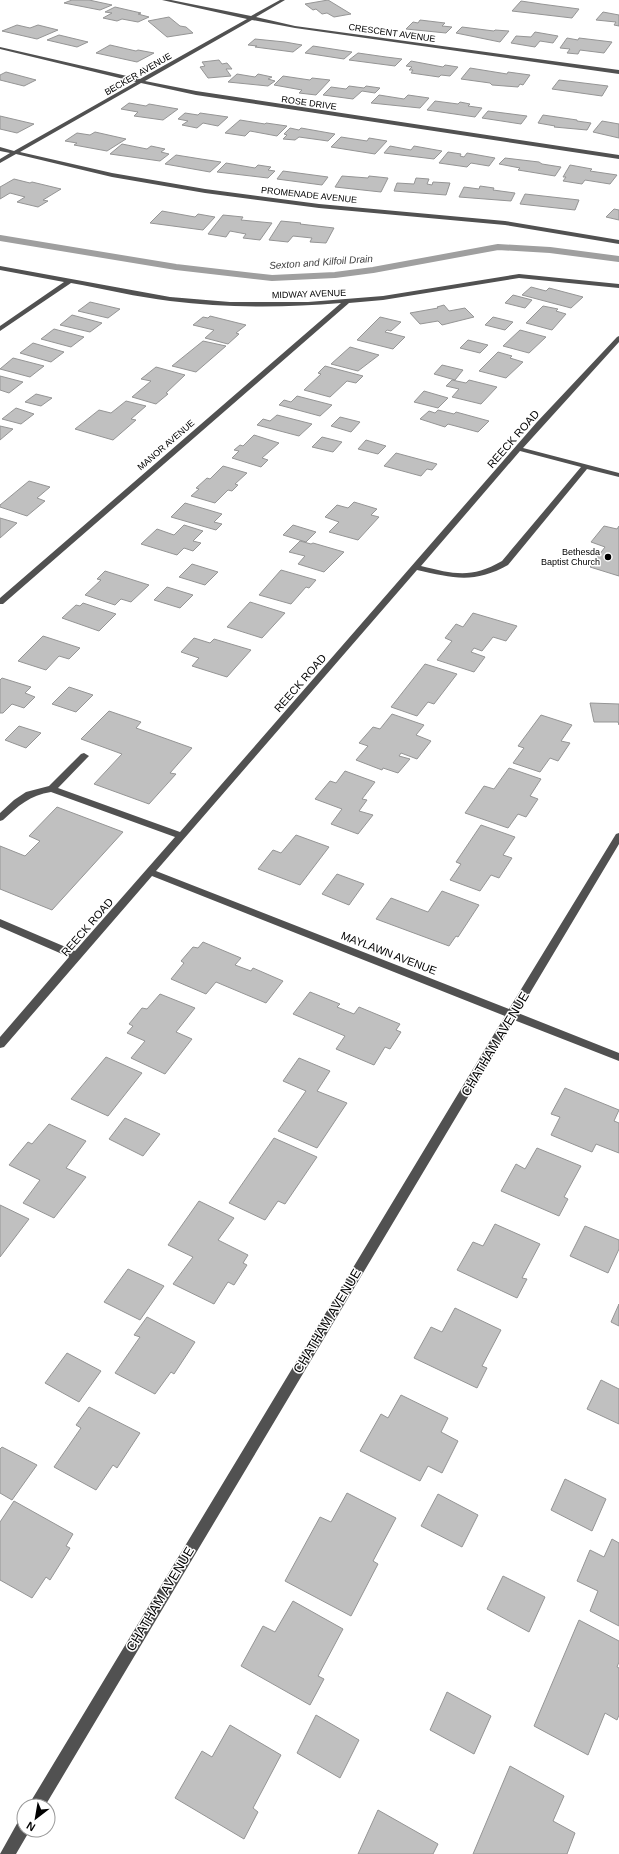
<svg xmlns="http://www.w3.org/2000/svg" width="619" height="1854" font-family="Helvetica,sans-serif">
  <style>
    .lines { fill: none; stroke-linecap: round; stroke-linejoin: round }
    .stream { stroke: #9f9f9f; stroke-width: 6 }
    .building { fill: #c0c0c0; stroke: #959595 }
    .minor { fill: #515151; fill-rule: evenodd }
    .poi-dot { fill: #000; stroke: #fff; stroke-width: 1.5 }
    .labels { text-anchor: middle; dominant-baseline: central; stroke-width: 3; stroke-linejoin: round; paint-order: stroke }
    .far-street-label { font-size: 9px; fill: #000; stroke: #fff }
    .far-poi-label { font-size: 9px; fill: #000; stroke: #fff; text-anchor: end }
    .far-water-label { font-size: 10px; font-style: italic; fill: #404040; stroke: #fff }
    .street-label { font-size: 11px; fill: #000; stroke: #fff }
    .near-street-label { font-size: 13px; fill: #000; stroke: #fff }
  </style>
  <rect width="100%" height="100%" fill="#fff"/>
  <g class="lines">
    <!-- stream -->
    <path class="stream" d="M0 238 176 267 272 278 335 275 373 270 498 247 550 250 619 259"/>
  </g>
  <!-- building -->
  <path class="building" d="M72 0H89L112 5 100 10 64 3Z
    M328 0 351 14 334 17 327 13 322 14 316 9 313 10 305 4Z
    M521 1 541 4 579 9 572 18 512 11Z
    M115 7 141 13 138 14 149 17 138 22 122 19 117 21 103 18 112 13 105 12Z
    M603 12 619 15V26L614 25 616 22 596 20Z
    M169 17 180 26 186 27 193 33 167 37 148 21Z
    M420 20 445 23 442 26 452 27 446 33 406 29 413 22 418 23Z
    M17 25 30 28 38 25 58 30 37 39 2 31Z
    M462 27 494 31 495 30 509 31 500 42 456 33Z
    M535 32 558 36 553 43 540 41 535 47 511 43 516 36 531 37Z
    M59 35 88 42 77 47 47 40Z
    M567 38 578 40 579 38 612 42 604 53 580 50 578 54 567 53 570 49 560 48Z
    M255 39 285 42 302 45 293 52 255 47 257 46 248 45Z
    M110 45 136 51 138 50 154 53 137 62 96 53Z
    M313 46 352 52 344 59 305 53Z
    M358 53 386 57 402 59 395 66 349 60Z
    M219 60 222 64 227 63 232 69H226L231 76 208 78 200 67 205 66 202 62Z
    M411 61 443 67 445 65 458 67 450 76 441 75 439 77 411 73 413 70H409L412 67 406 66Z
    M470 68 507 74 508 72 530 75 523 85 520 84 518 87 492 85 490 83 461 79Z
    M6 72 36 80 24 86 0 80V75Z
    M237 74 255 77 258 74 272 77 268 79 275 81 268 86 228 82Z
    M283 76 310 80 312 78 330 80 316 95 299 93 302 90 274 85Z
    M559 80 608 86 602 96 552 89Z
    M349 86 364 88 366 86 380 88 375 93 362 91 353 99 323 95 331 87 346 89Z
    M379 95 404 99 408 95 429 98 420 108 371 103Z
    M435 101 458 104 460 102 470 104 468 106 482 108 475 117 427 110Z
    M129 103 146 106 149 104 178 109 163 120 134 116 138 112 121 109Z
    M488 111 527 116 521 124 482 118Z
    M185 113 198 115 200 113 228 117 218 126 203 123 197 128 182 125 188 121 178 119Z
    M543 115 577 120V121L591 123 587 130 554 127 555 126 538 123Z
    M0 116 34 124 17 133 0 129Z
    M240 120 265 124 266 123 287 126 277 136 250 131 245 136 225 133Z
    M602 121 619 124V138L593 132Z
    M290 128 299 130 301 128 335 134 328 141 299 137 295 140 283 139 287 135 284 134Z
    M95 132 126 139 107 151 74 145 77 143 65 141 77 133 90 135Z
    M341 137 367 141 369 138 387 141 375 154 331 147Z
    M122 144 147 149 151 146 165 149 161 152 169 154 160 161 110 154Z
    M390 146 411 150 414 146 442 151 434 159 384 153Z
    M448 152 461 154 460 156 464 157 467 153 495 158 489 166 471 163 467 167 439 163Z
    M176 155 201 159 221 162 210 172 165 164Z
    M505 158 539 162 542 164 561 167 555 176 518 170 520 168 499 164Z
    M226 163 255 168 258 165 271 167 268 170 275 171 268 178 217 172Z
    M570 165 592 169 590 171 617 175 610 184 585 180 582 184 563 181 566 177H563Z
    M283 171 328 177 322 185 277 179Z
    M342 176 368 178 369 176 388 178 381 192 335 187Z
    M416 178 429 179 427 184 432 185 433 182 450 183 446 195 394 191 397 183 414 184Z
    M14 179 30 183 32 182 61 189 43 200 48 201 38 207 17 202 25 197 10 193 0 199V187Z
    M480 186 494 188 493 190 515 193 511 201 459 197 464 187 479 189Z
    M525 194 579 200 575 210 520 204Z
    M614 209 619 210V220L606 217Z
    M162 211 195 217 198 214 215 217 203 230 150 223Z
    M223 215 243 217 241 220 272 223 260 240 243 238 246 234 230 231 226 237 208 234Z
    M281 221 301 223 300 224 334 228 326 243 310 242 312 238 293 236 288 242 269 240Z
    M531 287 546 291 549 288 583 297 571 308 522 295Z
    M513 295 532 300 525 308 505 303Z
    M90 302 120 309 108 318 78 311Z
    M444 305 449 311 465 308 474 317 442 325 438 321 420 324 410 313 438 308 437 307Z
    M543 306 558 309 556 311 566 314 552 330 526 323Z
    M72 315 102 323 90 332 60 325Z
    M210 316 246 325 236 333 239 334 228 344 205 338 214 330 193 325 203 317 208 318Z
    M380 317 401 322 391 331 387 330 385 332 405 337 393 349 357 340Z
    M493 317 513 322 505 330 485 325Z
    M54 329 84 337 71 347 41 339Z
    M520 330 546 337 529 353 503 346Z
    M468 340 488 345 480 353 460 348Z
    M203 341 226 346 196 372 172 366Z
    M33 343 64 352 51 362 20 353Z
    M350 347 379 355 358 371 331 364Z
    M498 352 512 356 510 358 523 362 506 378 479 371Z
    M13 358 44 366 30 377 0 369Z
    M442 365 463 370 455 380 434 374Z
    M325 366 363 376 356 383 347 381 330 397 304 390 321 374 318 373Z
    M156 367 185 375 166 393 168 394 156 404 132 397 151 381 141 379Z
    M0 376 23 382 9 393 0 390Z
    M452 380 466 383 469 380 497 387 481 404 452 397 459 389 446 386Z
    M424 391 448 398 438 408 414 402Z
    M36 394 52 398 41 406 25 402Z
    M297 396 332 405 320 416 279 405 284 400 291 402Z
    M126 401 146 406 131 419 136 420 113 440 75 429 99 410 111 413Z
    M16 408 34 414 21 424 2 419Z
    M438 410 454 414 456 412 489 421 478 432 448 424 445 427 420 419 429 411 435 413Z
    M277 415 312 424 299 436 257 425 263 419 270 421Z
    M340 417 360 422 351 432 331 426Z
    M0 426 13 429 0 440Z
    M254 435 279 443 262 458 268 460 261 467 232 458 239 451 234 450 240 445 243 446Z
    M322 437 342 442 333 452 312 447Z
    M366 440 386 446 378 454 358 449Z
    M396 453 437 464 432 470 427 469 421 476 384 466Z
    M223 466 247 473 235 484 238 485 232 491 228 490 215 503 191 496 199 489 196 488 207 478 210 479Z
    M29 481 50 487 37 498 45 501 27 516 0 507V505Z
    M354 502 377 509 371 515 379 517 358 540 329 532 339 522 325 517 337 505 348 508Z
    M185 503 222 514 214 522 222 524 216 530 171 517Z
    M0 518 17 523 0 538Z
    M184 525 203 531 193 541 201 543 193 551 184 548 177 555 141 544 157 529 174 535Z
    M293 525 316 532 306 542 283 535Z
    M604 526 617 529 619 526V576L590 567 605 547 591 542Z
    M300 541 311 544 313 543 344 552 324 572 298 564 305 556 289 552Z
    M192 564 218 572 205 585 179 577Z
    M281 570 316 580 309 588 306 587 291 604 259 595Z
    M105 571 149 585 131 602 121 599 115 605 85 595 101 580 97 579Z
    M167 587 193 595 180 608 154 600Z
    M250 602 285 613 262 638 227 627Z
    M83 603 116 614 99 631 62 618 76 605 80 606Z
    M473 613 517 626 506 641 493 637 482 651 474 648 471 652 485 657 474 672 437 660 452 641 445 638 456 624 463 627Z
    M43 636 80 648 69 659 59 656 46 670 18 661Z
    M194 638 210 643 214 639 251 650 227 677 192 666 199 658 181 652Z
    M425 664 457 674 434 704 428 702 417 716 391 707Z
    M2 678 31 687 25 693 35 697 24 708 12 704 3 713H0V680Z
    M69 687 93 695 76 712 52 704Z
    M590 703 619 704V725L618 722H594Z
    M109 711 141 722 136 728 192 748 170 773 176 774 149 804 94 784 122 754 81 739Z
    M392 714 424 725 416 735 431 741 417 759 401 753 399 756 410 759 398 773 383 768 382 770 356 760 368 746 359 743 373 727 380 729Z
    M541 715 572 725 561 741 570 743 558 761 550 758 540 772 513 763 524 748 518 746Z
    M19 726 41 733 26 748 5 740Z
    M509 768 541 779 530 796 538 799 526 817 518 814 508 828 465 813 484 786 494 789Z
    M345 771 375 782 362 799 367 800 359 811 373 815 358 834 331 824 342 809 315 799 330 781 336 783Z
    M57 807 123 832 52 910 0 889V846L25 856 40 841 29 836Z
    M481 825 515 837 503 855 512 858 499 878 491 875 480 891 450 880 461 864 456 862Z
    M296 835 329 847 300 885 258 869 273 850 281 853Z
    M337 874 364 884 349 905 322 894Z
    M442 891 479 905 458 937 456 936 449 946 376 919 391 898 428 912Z
    M203 942 241 958 235 965 251 971 253 968 283 981 266 1003 216 982 206 994 171 979 184 963 181 961 193 947 198 948Z
    M310 992 340 1004 337 1007 354 1014 359 1007 400 1024 396 1030 401 1032 390 1049 385 1047 374 1065 336 1049 345 1036 293 1014Z
    M160 994 195 1008 176 1032 192 1039 165 1074 131 1058 145 1041 127 1033 133 1026 129 1024 142 1008 147 1009Z
    M106 1057 142 1073 108 1116 71 1099Z
    M299 1058 330 1071 317 1091 347 1103 317 1148 278 1131 306 1091 283 1081Z
    M565 1088 619 1110 614 1121 619 1123V1153L596 1144 592 1152 551 1135 560 1117 551 1114Z
    M125 1118 160 1134 143 1156 109 1139Z
    M49 1124 86 1141 66 1168 86 1177 54 1218 23 1203 40 1180 9 1165 28 1142 32 1144Z
    M274 1138 317 1157 285 1204 278 1201 265 1220 229 1203Z
    M537 1148 581 1166 564 1197 568 1199 559 1216 501 1191 516 1164 525 1169Z
    M199 1201 234 1218 218 1240 248 1255 243 1263 247 1265 234 1285 228 1282 214 1304 173 1284 193 1257 168 1245Z
    M0 1205 29 1219 0 1257Z
    M495 1224 540 1244 522 1278 527 1279 517 1298 457 1270 473 1242 483 1246Z
    M585 1226 619 1240V1249L608 1273 570 1256Z
    M128 1269 164 1286 140 1320 104 1302Z
    M619 1304V1326L611 1322Z
    M455 1308 501 1330 482 1366 487 1368 477 1388 414 1358 431 1327 442 1332Z
    M147 1317 195 1342 174 1374 171 1372 155 1394 115 1373 140 1337 134 1335Z
    M67 1353 101 1371 79 1402 45 1383Z
    M601 1380 619 1389V1424L587 1409Z
    M401 1395 448 1418 441 1432 458 1441 442 1473 428 1466 420 1481 360 1451 381 1414 388 1418Z
    M89 1407 140 1433 117 1468 113 1465 96 1490 54 1467 81 1428 76 1425Z
    M2 1447 37 1465 12 1500 0 1493V1449Z
    M565 1479 606 1499 592 1531 551 1510Z
    M347 1493 396 1518 373 1561 378 1564 351 1616 285 1581 320 1517 331 1522Z
    M438 1494 478 1515 462 1547 421 1526Z
    M14 1501 73 1534 66 1546 70 1548 50 1580 46 1577 32 1598 0 1580V1522Z
    M612 1539 619 1543V1626L590 1611 598 1591 577 1581 590 1550 604 1557Z
    M503 1576 545 1597 529 1632 487 1609Z
    M293 1601 343 1629 318 1676 324 1679 310 1705 241 1666 263 1626 275 1632Z
    M579 1620 619 1641V1662L617 1667 619 1668V1715L617 1720 605 1713 588 1755 534 1726Z
    M447 1692 491 1716 474 1754 430 1730Z
    M316 1715 359 1740 340 1778 297 1753Z
    M230 1725 281 1755 253 1808 258 1812 244 1839 175 1798 202 1751 212 1757Z
    M510 1766 564 1796 553 1821 575 1833 567 1854H473Z
    M378 1810 438 1844 433 1854H358Z"/>
  <g class="lines">
    <!-- minor -->
    <path class="minor" d="M162 0H171L251 16 280 0H285L256 17 295 26 619 70V74L295 28 252 20 145 81 196 91 619 155V159L196 95 141 83 20 152 112 173 205 189 319 204 505 221 619 240V244L505 225 319 208 205 193 112 177 16 154 0 163V159L10 153 0 151V147L14 151 136 82 0 49V47L140 79 247 19Z
      M0 266 170 297 230 302H308L383 296 519 274 619 284V288L519 278 383 300 349 303 3 604H0V598L341 303C284 308 226 308 170 301 137 297 104 289 71 283L0 331V326L64 282 0 270Z
      M619 336V342L523 448 619 473V477L587 469 508 565C474 584 453 578 417 570L156 871 509 1009 616 834 619 833V844L518 1013 619 1053V1061L514 1020 45 1806H28L505 1016 152 876 4 1047 0 1048V1037L69 957 0 927V919L75 951 175 837 51 792C30 795 18 806 3 820L0 821V813L14 800 26 792 49 786 81 754 84 753 89 756 87 758 58 788 180 832 537 422 617 337ZM520 451 581 467 502 561C471 579 454 574 421 566Z
      M24 1817V1830H30L16 1854H0L19 1820Z"/>
  </g>
  <!-- markers -->
  <circle class="poi-dot" cx="608" cy="557" r="4"/>
  <g class="labels">
    <!-- far-street labels -->
    <g class="far-street-label">
      <text transform="translate(392 33) rotate(8)">CRESCENT AVENUE</text>
      <text transform="translate(138 74) rotate(-30)">BECKER AVENUE</text>
      <text transform="translate(309 103) rotate(8)">ROSE DRIVE</text>
      <text transform="translate(309 195) rotate(6)">PROMENADE AVENUE</text>
      <text transform="translate(309 294) rotate(-2)">MIDWAY AVENUE</text>
      <text transform="translate(166 445) rotate(-41)">MANOR AVENUE</text>
    </g>
    <!-- far-poi labels -->
    <g class="far-poi-label">
      <text x="600" y="552">Bethesda<tspan x="600" dy="10">Baptist Church</tspan></text>
    </g>
    <!-- far-water labels -->
    <g class="far-water-label">
      <text transform="translate(321 262) rotate(-4)">Sexton and Kilfoil Drain</text>
    </g>
    <!-- street labels -->
    <g class="street-label">
      <text transform="translate(513 439) rotate(-49)">REECK ROAD</text>
      <text transform="translate(300 683) rotate(-49)">REECK ROAD</text>
      <text transform="translate(87 927) rotate(-49)">REECK ROAD</text>
      <text transform="translate(389 953) rotate(21)">MAYLAWN AVENUE</text>
    </g>
    <!-- near-street labels -->
    <g class="near-street-label">
      <text transform="translate(495 1044) rotate(-59)">CHATHAM AVENUE</text>
      <text transform="translate(327 1321) rotate(-59)">CHATHAM AVENUE</text>
      <text transform="translate(160 1599) rotate(-59)">CHATHAM AVENUE</text>
    </g>
  </g>
  <!-- north arrow -->
  <g transform="translate(36 1818) rotate(211)"><circle r="19" fill="#ffffff" stroke="#999999"/>
  <path d="M0-3L7 15L0 10L-7 15Z" fill="#000000"/>
  <text y="-6" font-size="11" font-weight="bold" text-anchor="middle" fill="#000000">N</text>
  </g>
</svg>
